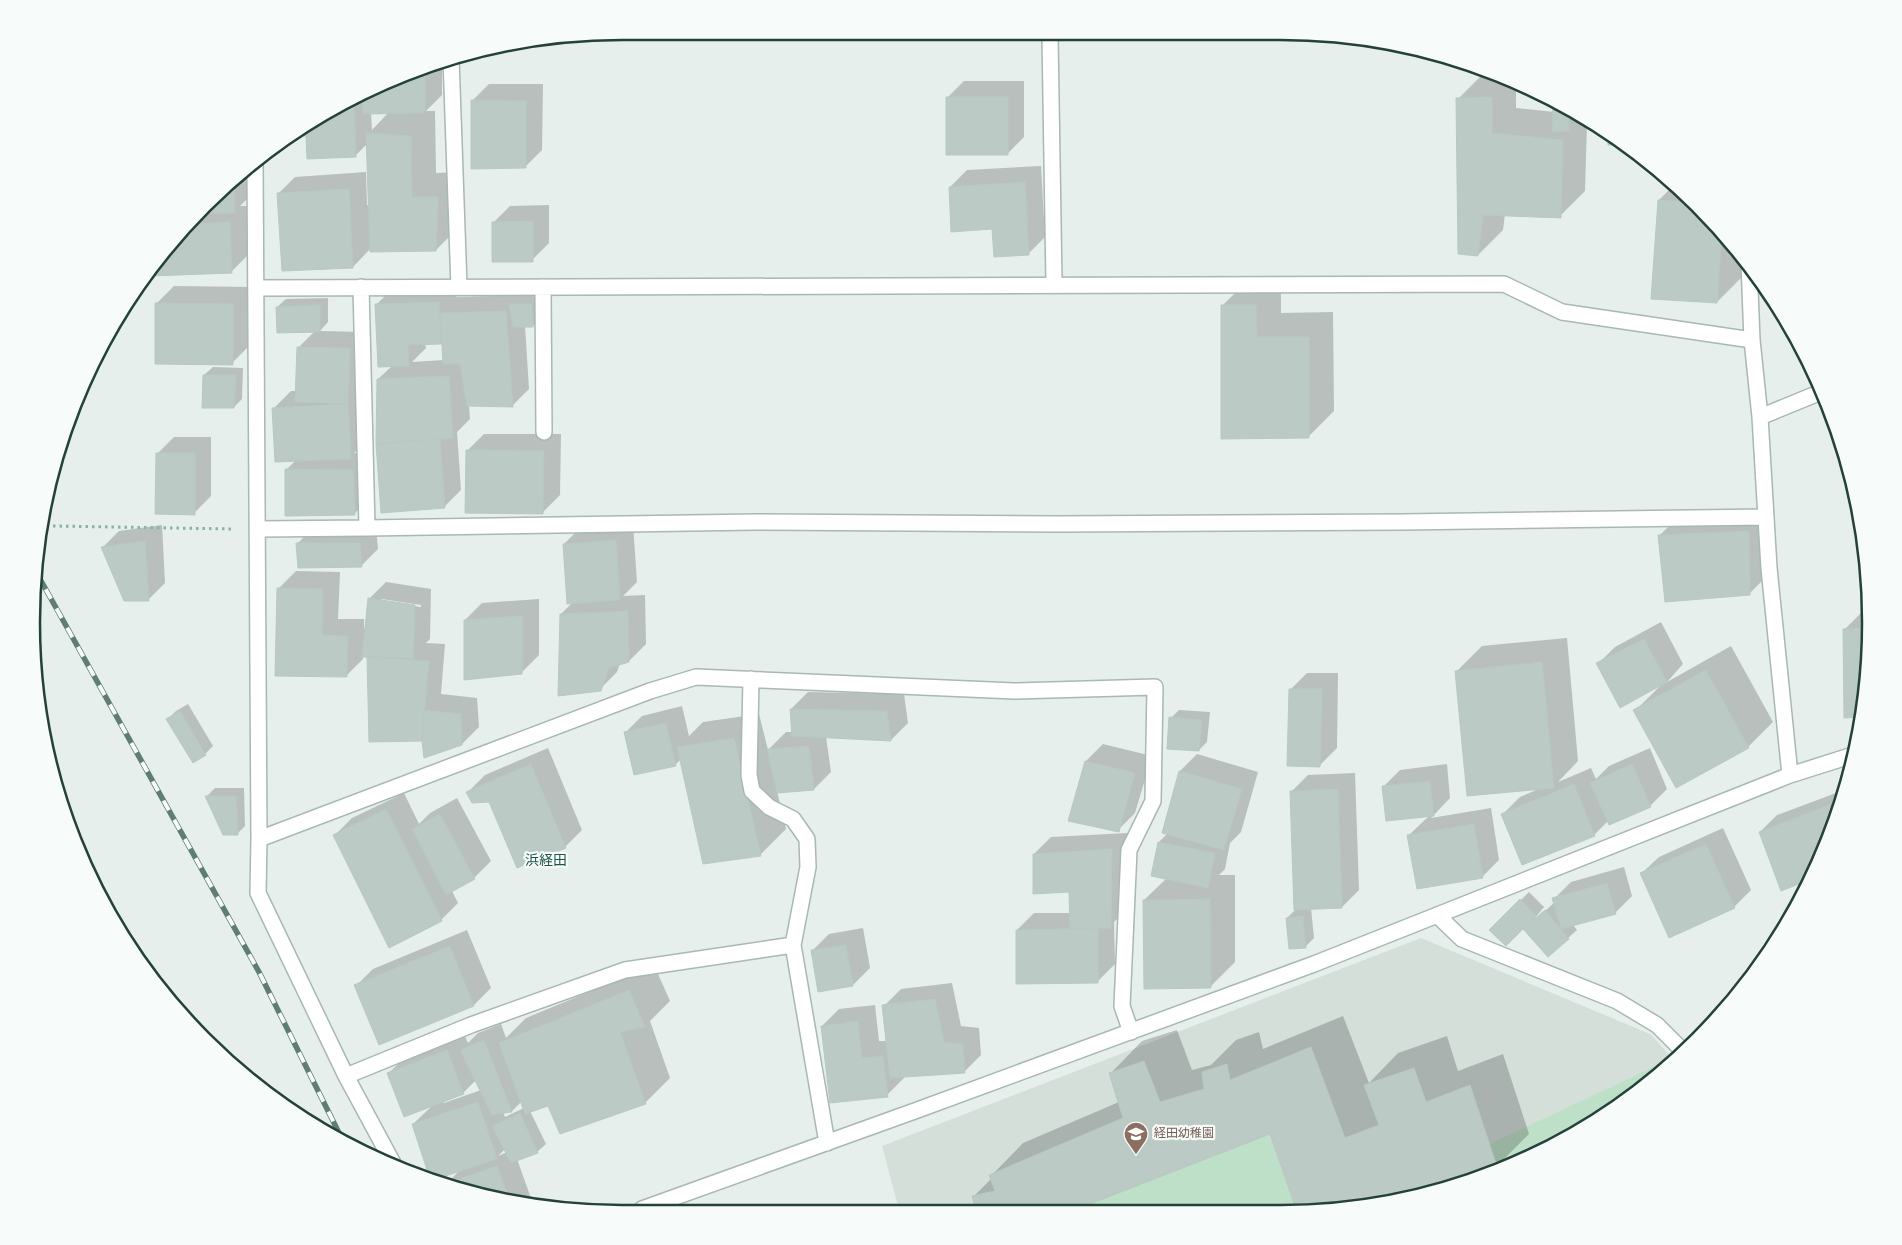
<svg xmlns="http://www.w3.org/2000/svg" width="1902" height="1245" font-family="Overpass,'Noto Sans JP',sans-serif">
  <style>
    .built { fill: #d4dfda }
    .green { fill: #bfe0c8 }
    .shadow { fill: #0003; fill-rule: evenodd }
    .building { fill: #bbcac4; stroke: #b8c9c2 }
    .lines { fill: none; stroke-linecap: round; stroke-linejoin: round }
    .minor-casing { stroke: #a8b8b2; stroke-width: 18 }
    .path { stroke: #86b3a5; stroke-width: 3; stroke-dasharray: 2.5 4; stroke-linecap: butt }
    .minor { stroke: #fff; stroke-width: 15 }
    .rail-casing { stroke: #5f7d75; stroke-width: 5.5 }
    .rail { stroke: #f7fbf9; stroke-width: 4; stroke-dasharray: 11; stroke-linecap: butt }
    .labels { text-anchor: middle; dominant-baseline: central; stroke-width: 4.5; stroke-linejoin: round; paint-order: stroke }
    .education-label { font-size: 12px; fill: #785e54; stroke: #f7fbf9; text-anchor: start }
    .neighbourhood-label { font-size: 14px; fill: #1f5548; stroke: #f7fbf9 }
    .rim { fill: none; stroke: #24423a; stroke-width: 2.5 }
  </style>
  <rect width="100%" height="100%" fill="#e6efeb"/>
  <!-- built -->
  <path class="built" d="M1421 938 1650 1034 1674 1060 1639 1092 1541 1153 1432 1194 1318 1212 899 1210 882 1146Z"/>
  <!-- green -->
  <path class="green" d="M1664 1062 1668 1065 1639 1092 1541 1153 1432 1194 1411 1197 1497 1167 1490 1144Z
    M1270 1134 1297 1212 1072 1211Z"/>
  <!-- shadow -->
  <path class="shadow" d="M442 60V95L426 111H435L436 173 462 172 461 225 436 250 371 248 353 267 278 194 295 177 366 172 367 205H370L368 143 355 156 307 134 289 135 433 63ZM371 112H389L372 130Z
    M1495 73 1516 82V108L1554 112V101L1587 123 1585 191 1560 216 1505 214 1503 230 1478 255 1458 99 1483 74Z
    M964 81H1024V137L1007 154 947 98Z
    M489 84H543L542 150 525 167 472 101Z
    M251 164V195L240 206H247L248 255 231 272 151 274V266L154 262 232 178Z
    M1041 166 1045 237 1028 254 993 228 950 187 967 170Z
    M1675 184 1743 257 1742 277 1717 302 1659 200Z
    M549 205V243L532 260 493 223 510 206Z
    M1281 280V313L1333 312 1334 411 1309 436 1222 306 1247 281Z
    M456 285V297L523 295 540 297 541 318 533 326H525L529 389 512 406 469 405 470 419 457 432 461 490 444 507 378 379 392 366 377 304 394 287ZM443 342 444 360 412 362 426 348 425 343Z
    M174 286 250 287 249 346 232 363 157 303Z
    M328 298V322L320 331 366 332 367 440 354 453 370 454 371 497 354 514 286 470 296 460 274 408 291 391H297L298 348 315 331 277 307 286 299Z
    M213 367 243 368 242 399 234 407 204 375Z
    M484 434H561L560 495 543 512 467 451Z
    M174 437H211V496L194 513 157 454Z
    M1765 515 1766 577 1749 594 1659 536 1676 519Z
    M633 524 637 582 623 596 645 595 646 644 629 661 620 663 617 672 600 689 561 614 573 602 564 544 581 527Z
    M162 525 165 583 148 600 102 548 119 531Z
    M314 527H376L378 549 361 566 297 544Z
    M296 571 340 572 338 619H364V628H366L369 599 386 582 431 589 430 639 426 643 445 644 441 694 477 698 479 727 462 744 423 740 368 656H363V659L346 676 279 588ZM382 599 421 605V607L382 602Z
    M539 599V655L522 672 465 620 482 603Z
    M1861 613H1869L1866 700 1844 630Z
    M1661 622 1683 664 1667 682 1731 646 1773 722 1748 747 1635 711 1660 686 1598 664 1615 647Z
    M1567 638 1578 761 1558 782 1591 768 1596 779 1609 766 1650 748 1667 789 1650 806 1608 821 1594 835 1523 863 1503 814 1520 797 1541 788 1457 671 1482 646Z
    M1307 673H1338L1337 748 1320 765 1290 690Z
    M808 692 904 694 908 723 891 740 826 737 831 772 814 789 777 791 786 829 761 854 704 862 681 759 675 765 625 733 642 716 682 706 689 736 703 722 759 714 768 750 786 732H793L791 709Z
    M188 704 213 746 205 754 168 719 176 711Z
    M1179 710 1210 712 1207 742 1199 750 1171 718Z
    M1103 744 1152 756 1135 813 1118 830 1086 761Z
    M548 748 582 830 565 847 490 801 468 792 485 775Z
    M1197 754 1258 772 1241 832 1230 843 1225 869 1219 875H1235V962L1210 987 1144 900 1167 878 1153 875 1159 842 1168 833 1163 832 1180 771Z
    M1447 764 1450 798 1431 818 1491 808 1499 860 1482 877 1409 835 1429 816 1383 787 1400 770Z
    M1355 773 1359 890 1342 907 1311 908 1314 938 1305 947 1287 918 1297 908 1291 792 1308 775Z
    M1848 776 1839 813 1809 878 1760 832 1777 815 1844 790 1841 783Z
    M215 788H244L245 826 237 834 207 796Z
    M404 793 419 824 430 813 457 798 491 861 474 878 452 891 458 903 441 920 335 835 352 818Z
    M1723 828 1751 890 1734 907 1642 873 1659 857Z
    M1128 833 1127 909 1114 922 1115 964 1098 981 1017 930 1034 913H1071L1070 891 1034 854 1051 837Z
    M1624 867 1632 896 1615 913 1573 925 1577 930 1548 956 1523 927 1491 930 1529 892 1544 907 1535 918 1536 919 1555 902 1554 899 1571 882Z
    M863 928 870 968 853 985 819 990 812 951 829 934Z
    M467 930 491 988 474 1005 379 1043 356 986 373 969Z
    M654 965 670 1001 650 1021 670 1078 645 1103 549 1104 530 1111 546 1144 537 1152 517 1159 532 1201 528 1205 469 1194 445 1185 460 1170 413 1124 433 1105 388 1074 405 1057 464 1034 468 1043 478 1033 501 1024 506 1038 526 1018ZM476 1080 481 1090 444 1103 443 1101 463 1093ZM522 1101 524 1108 505 1117 503 1112 512 1111ZM505 1149 507 1152 498 1156Z
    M952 983 961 1026 979 1028 981 1055 964 1072 904 1076V1078L887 1095 822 1026 839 1009 875 1005 879 1041H887L884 1006 901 989Z
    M1343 1016 1369 1083 1398 1053 1447 1036 1458 1071 1503 1054 1529 1134 1497 1166 1404 1198 1318 1212H1299L1270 1132 1069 1211H977L973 1197 992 1178 991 1176 1023 1143 1119 1102 1110 1074 1142 1041 1177 1030 1192 1070 1211 1065 1236 1040 1259 1032 1263 1049Z"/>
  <!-- building -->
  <path class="building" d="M425 66V113L363 114V97Z
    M946 97H1008V155H946Z
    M1492 97V133L1563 140 1561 218 1483 215 1478 256 1458 254 1456 98Z
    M471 100 526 101V168L471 169Z
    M354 101 356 157 307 159 306 136H287L294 131Z
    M1553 101 1569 111V131L1552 132Z
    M366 133 411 136 412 197H438L436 251 370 252Z
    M1608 137 1619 145H1608Z
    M234 177 235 213 199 214 232 178Z
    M1025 182 1029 255 994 257 992 229 951 232 949 187Z
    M349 189 353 268 282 271 277 193Z
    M1658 200 1692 202 1722 234 1717 303 1651 299Z
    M533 221V262H492V222Z
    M230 222 232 273 150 276V269L154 262 190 224Z
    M439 302 441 344 408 345 409 366 378 367 375 304Z
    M155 303 233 304V365L155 364Z
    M509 304H532L533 327H513Z
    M320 305V332L277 333 276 307Z
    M1221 305H1256L1257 337H1309V438L1221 439Z
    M506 311 513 407 467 406 460 364H443L440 313Z
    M297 347 350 348 348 404 295 402Z
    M203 375H236L234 408H202Z
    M449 376 453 438 376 444 377 379Z
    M348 404 351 459 275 462 272 408Z
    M440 439 445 508 381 513 376 444Z
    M466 450 544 451 543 514 465 513Z
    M156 453H195V515L155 514Z
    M285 469 353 470 355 515 285 516Z
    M1749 531 1750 595 1665 602 1658 535Z
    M616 540 620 600 567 604 563 544Z
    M145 541 149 601H124L101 547Z
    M296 543H360L362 567 298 568Z
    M277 588 323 589 322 635 348 636 347 677 275 676Z
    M368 598 415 605 413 658 362 657Z
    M628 611 629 662 609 668 601 691 558 696 560 614Z
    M523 616 522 674 464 680V620Z
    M1868 628 1866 700 1862 717 1844 718 1843 629Z
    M1644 639 1667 682 1620 708 1596 663Z
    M367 657 429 661 422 741 369 742Z
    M1542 662 1554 788 1467 796 1455 671Z
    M1706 670 1749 748 1676 788 1633 710Z
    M1289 689H1322L1320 767 1287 766Z
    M790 709 887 711 891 741 792 736Z
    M424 710 461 714 462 745 424 758 422 741Z
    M180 711 206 755 193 763 166 719Z
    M1169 717 1202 720 1199 751 1167 749Z
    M666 723 676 766 634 775 624 732Z
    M734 738 761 856 703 864 677 747Z
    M809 746 814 790 777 793 767 749Z
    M1085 761 1135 773 1119 832 1068 821Z
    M531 764 566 848 517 868 489 802 472 803 466 792Z
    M1632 764 1651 807 1609 825 1590 783Z
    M1179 771 1242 789 1224 850 1162 833Z
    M1847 780 1844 793 1840 783Z
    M1430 781 1434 816 1386 821 1382 786Z
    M1574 784 1595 836 1522 865 1501 814Z
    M1338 789 1342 908 1294 910 1290 791Z
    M205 796H236L238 835H223Z
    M1829 805 1835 821 1809 880 1781 891 1759 832Z
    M386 809 442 921 389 948 333 835Z
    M440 814 475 879 446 895 412 829Z
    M1474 824 1483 878 1417 889 1407 835Z
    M1158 842 1215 853 1208 888 1151 876Z
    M1706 844 1735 908 1669 938 1640 873Z
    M1112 849 1111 928 1070 929 1069 892 1033 894V854Z
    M1607 883 1616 914 1561 929 1552 898Z
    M1210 899 1211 988 1144 989 1143 900Z
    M1520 899 1536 916 1506 946 1489 930Z
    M1545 910 1569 939 1548 957 1523 929Z
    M1303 916 1306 948 1289 949 1286 918Z
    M1070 929H1098V983L1016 984V930Z
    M846 945 853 986 818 992 811 950Z
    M450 946 474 1006 379 1045 354 985Z
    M629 990 645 1027 620 1032 646 1104 560 1134 548 1106 525 1114 499 1043Z
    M935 999 944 1042 963 1044 965 1073 890 1078 882 1005Z
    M858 1021 862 1058 883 1056 888 1097 830 1103 821 1026Z
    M484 1040 512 1112 492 1115 460 1050Z
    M1311 1047 1345 1138 1379 1125 1364 1085 1414 1068 1426 1102 1470 1085 1497 1167 1411 1197 1318 1212H1297L1270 1134 1072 1211H976L972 1196 995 1191 989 1175 1123 1118 1109 1073 1144 1061 1160 1102 1204 1089 1202 1072 1227 1064 1230 1080Z
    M447 1050 464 1094 404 1117 387 1073Z
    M478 1102 497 1159 433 1180 430 1179 412 1124Z
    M520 1113 538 1153 511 1163 492 1126Z
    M497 1166 510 1202 469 1194 445 1184Z"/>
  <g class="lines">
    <defs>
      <path id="minor" d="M1050 36 1054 284
        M451 58 459 287
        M255 161 259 839 258 893 346 1076 394 1165
        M1749 263 1752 340 1760 417 1769 568 1790 775
        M543 287 544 432
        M256 288 1504 284 1562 312 1752 340
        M1760 417 1821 392
        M367 528 756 522 1058 524 1402 522 1765 517
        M258 529 367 528 361 287
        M751 679 749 775 752 791 769 807 793 819 807 839 808 867 793 945 827 1143
        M259 839 650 691 696 677 1014 691 1155 687 1153 801 1129 850 1122 1006 1131 1032
        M1437 915 1462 939 1617 1001 1657 1025 1683 1051
        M346 1076 471 1025 625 970 793 945
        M642 1209 912 1112 1314 964 1790 775 1853 755"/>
    </defs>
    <!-- minor casing -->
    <use href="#minor" class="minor-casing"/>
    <!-- path -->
    <path class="path" d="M53 526 232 529"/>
    <!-- minor -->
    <use href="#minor" class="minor"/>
    <defs>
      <path id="rail" d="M35 570 259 972 343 1141"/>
    </defs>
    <!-- rail casing -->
    <use href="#rail" class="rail-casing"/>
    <!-- rail -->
    <use href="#rail" class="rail"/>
  </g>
  <!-- icons -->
  <defs>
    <symbol id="school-pin" viewBox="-11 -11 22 30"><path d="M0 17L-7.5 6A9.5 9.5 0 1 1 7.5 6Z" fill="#8d6e63" stroke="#f7fbf9"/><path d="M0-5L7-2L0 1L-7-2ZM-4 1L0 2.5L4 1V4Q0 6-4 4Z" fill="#fff"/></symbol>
  </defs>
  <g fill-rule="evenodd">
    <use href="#school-pin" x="1122" y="1120" width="28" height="38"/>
  </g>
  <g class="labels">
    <!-- education labels -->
    <g class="education-label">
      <text x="1154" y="1134">経田幼稚園</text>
    </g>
    <!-- neighbourhood labels -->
    <g class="neighbourhood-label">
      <text x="546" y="861">浜経田</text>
    </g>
  </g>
  <!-- crop -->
  <path d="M0 0H1902V1245H0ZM622 40H1280A582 582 0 0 1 1862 622V623A582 582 0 0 1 1280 1205H622A582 582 0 0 1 40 623V622A582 582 0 0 1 622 40Z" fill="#f7fbf9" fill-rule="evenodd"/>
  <path class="rim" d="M622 40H1280A582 582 0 0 1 1862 622V623A582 582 0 0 1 1280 1205H622A582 582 0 0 1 40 623V622A582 582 0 0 1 622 40Z"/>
</svg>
